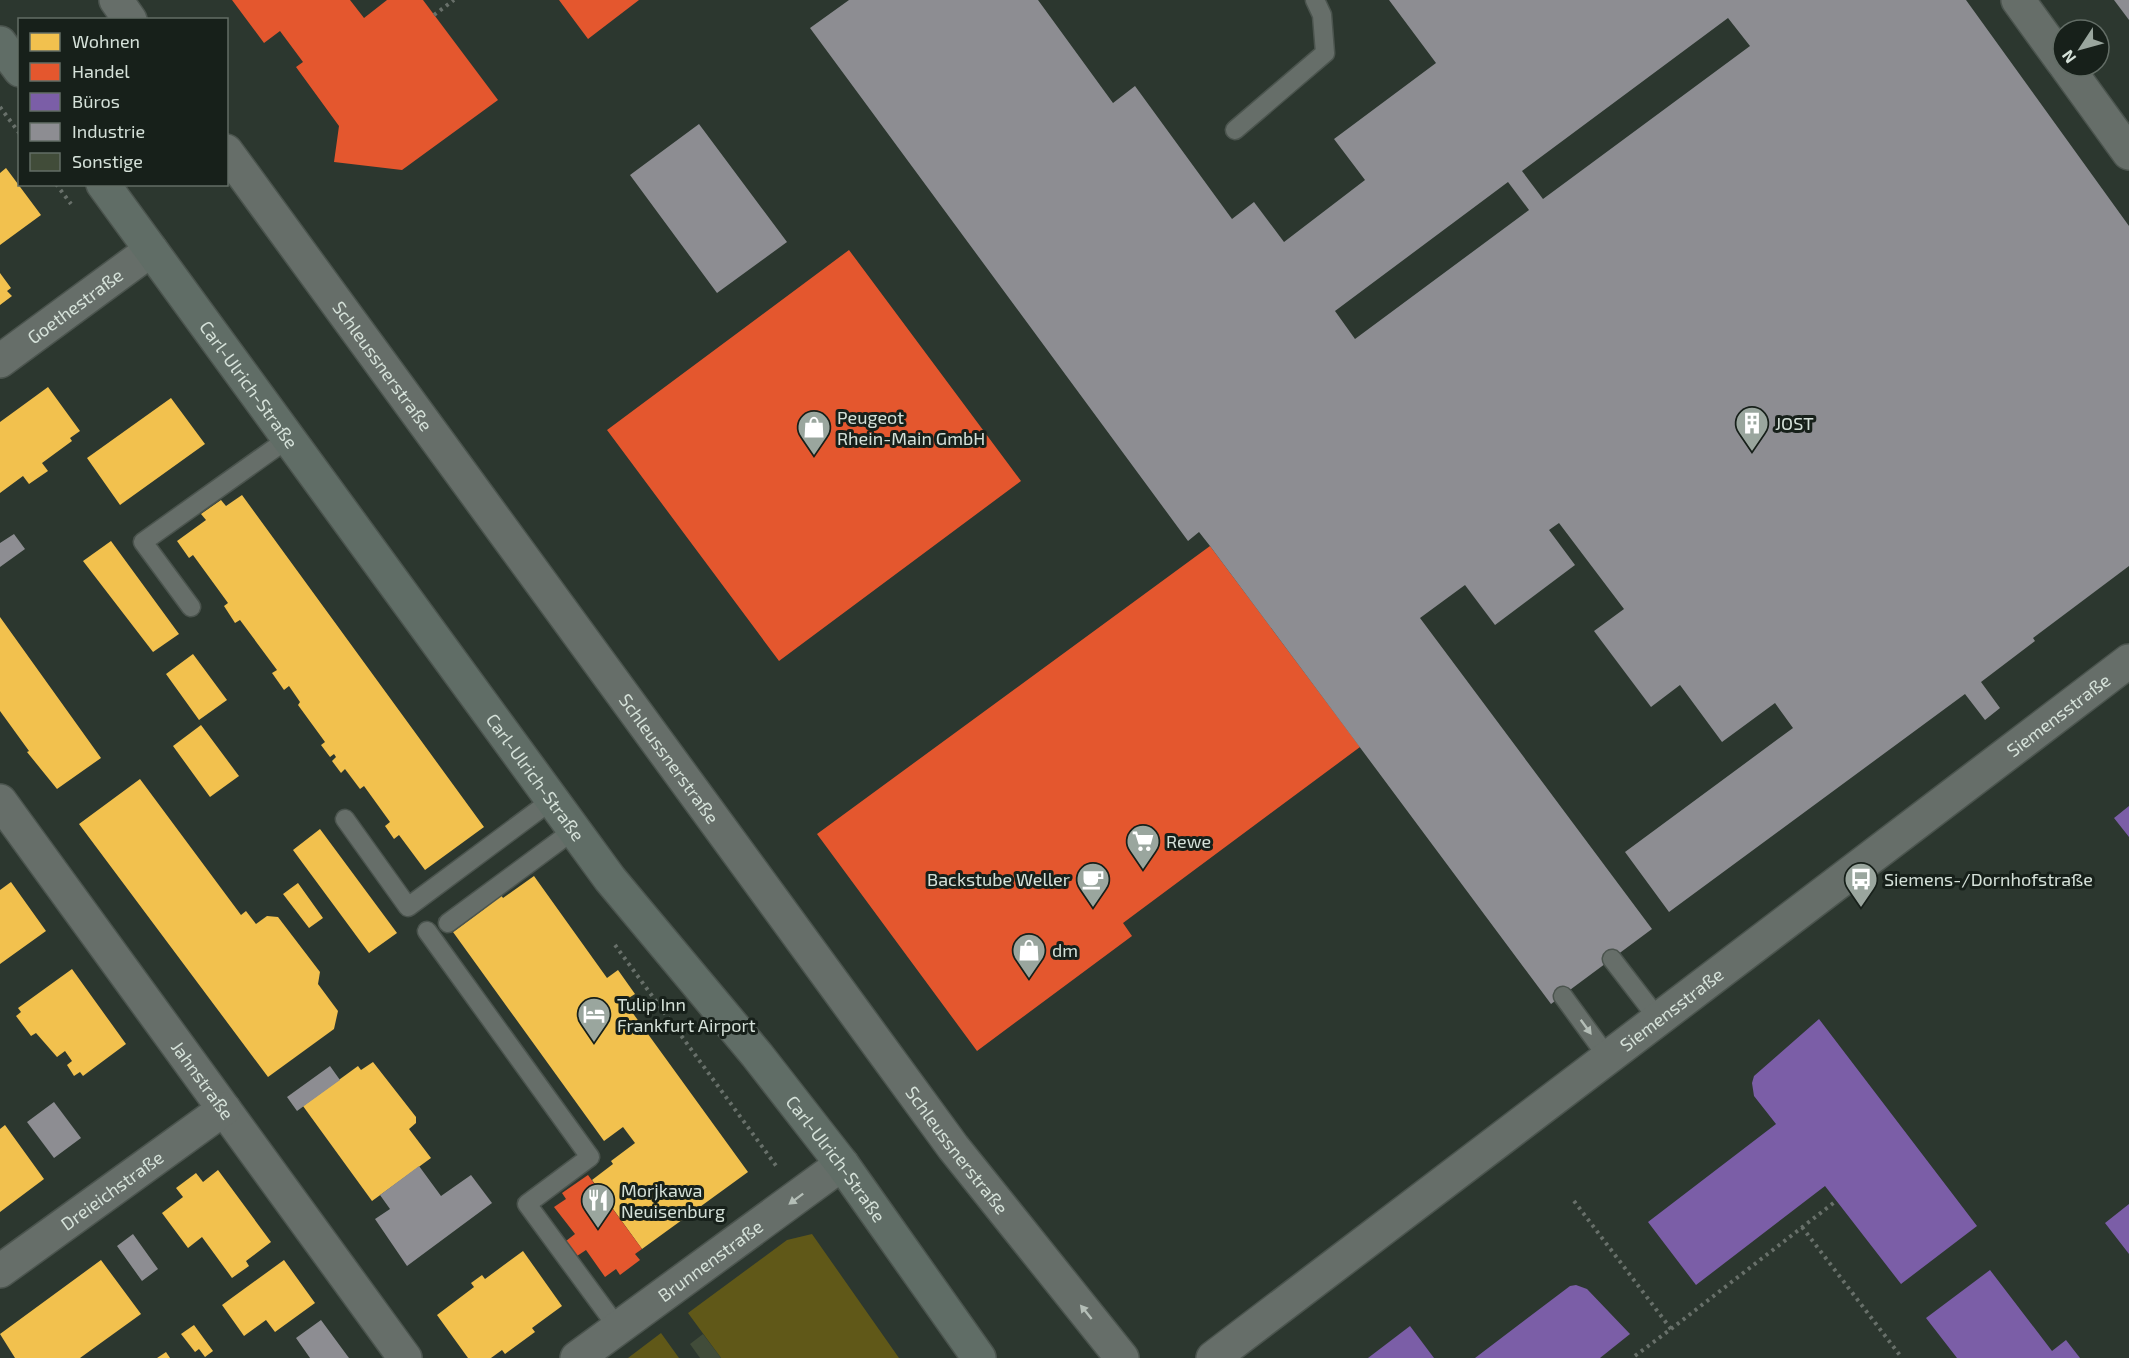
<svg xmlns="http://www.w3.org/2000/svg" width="2129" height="1358" font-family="'Exo 2',sans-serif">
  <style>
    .forest { fill: #605818 }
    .homes { fill: #f2c14e }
    .shops { fill: #e4572e }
    .offices { fill: #7b5ea7 }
    .industry { fill: #8d8d92; fill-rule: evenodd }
    .building { fill: #414c39 }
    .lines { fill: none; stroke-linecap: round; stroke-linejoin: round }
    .service-casing { stroke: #4b544e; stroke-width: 21 }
    .minor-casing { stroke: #4b544e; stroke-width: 36 }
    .tertiary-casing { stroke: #4b544e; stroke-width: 36 }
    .secondary-casing { stroke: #4b544e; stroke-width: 36 }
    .path { stroke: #68706a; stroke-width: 4; stroke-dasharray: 3 4.5; stroke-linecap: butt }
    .service { stroke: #666e69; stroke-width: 18 }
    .minor { stroke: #666e69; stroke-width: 33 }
    .tertiary { stroke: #666e69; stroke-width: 33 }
    .secondary { stroke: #606d66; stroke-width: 33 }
    .oneway { fill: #b4beb7 }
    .labels { text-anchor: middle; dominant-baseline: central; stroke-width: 6; stroke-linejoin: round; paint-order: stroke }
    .street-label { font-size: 18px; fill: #d5e1d9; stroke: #17201a }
    .poi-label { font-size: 18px; fill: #d5e1d9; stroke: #17201a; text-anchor: start }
  </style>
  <rect width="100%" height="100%" fill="#2c372f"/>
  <!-- forest -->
  <path class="forest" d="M812 1234 899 1358H721L688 1313 787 1240Z
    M661 1333 679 1358H628Z"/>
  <!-- homes -->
  <path class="homes" d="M6 168 41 215 0 245V173Z
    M0 273 11 288 7 291 12 296 0 305Z
    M48 387 80 431 70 438 72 441 42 463 48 471 29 484 23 476 0 493V422Z
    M171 398 205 444 120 505 87 458Z
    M242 495 484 827 425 870 399 835 394 839 385 826 390 822 364 786 360 789 345 769 341 773 332 761 336 757 334 754 330 757 321 745 325 742 298 705 300 702 289 686 284 690 272 673 277 670 240 620 235 623 224 606 228 603 193 555 189 558 177 541 206 520 201 514 221 500 226 506Z
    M111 541 179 634 153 652 83 561Z
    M0 617 101 758 57 789 27 752 29 751 0 711Z
    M193 654 227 700 199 720 166 674Z
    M201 725 239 776 210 797 173 746Z
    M140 779 241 915 246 911 256 924 267 916 278 917 320 972 318 984 338 1011 334 1029 268 1077 79 824Z
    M320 829 397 933 369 953 293 850Z
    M534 876 607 978 618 970 635 994 624 1001 748 1172 642 1249 592 1180 613 1164 611 1161 635 1143 623 1127 604 1141 453 932 484 909 481 905 499 892 503 898Z
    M11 882 46 931 0 964V890Z
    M298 883 323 918 309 928 283 894Z
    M72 969 126 1044 83 1076 80 1072 74 1076 67 1065 72 1061 65 1051 57 1057 36 1033 31 1036 16 1016 21 1012 18 1008Z
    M373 1062 416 1117V1123L409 1129 431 1158 372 1201 303 1106 358 1066 361 1070Z
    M5 1125 44 1179 0 1212V1129Z
    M218 1170 271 1242 246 1261 249 1266 232 1278 202 1237 188 1248 162 1213 183 1197 176 1188 196 1173 203 1182Z
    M523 1251 562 1306 532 1328 535 1332 505 1354 502 1350 491 1358H468L437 1315 474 1287 471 1283 482 1275 485 1279Z
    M101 1260 141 1314 80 1358H15L0 1334Z
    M284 1260 315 1303 275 1332 266 1320 244 1336 222 1305Z
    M194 1325 213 1351 205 1357 199 1349 195 1352 181 1334Z
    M166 1352 170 1358H157Z"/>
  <!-- shops -->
  <path class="shops" d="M232 0H350L364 18 387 0H423L498 100 402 170 334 162 339 126 296 67 303 62 280 31 264 43Z
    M559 0H639L588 39Z
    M849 250 1021 481 779 661 607 430Z
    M1210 546 1360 747 1123 923 1132 936 977 1051 817 834Z
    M588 1175 642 1249 635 1254 640 1260 620 1275 616 1269 605 1277 586 1250 577 1256 566 1241 575 1234 554 1207 566 1199 562 1193Z"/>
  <!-- offices -->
  <path class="offices" d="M2129 806V837L2114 818Z
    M1819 1019 1977 1226 1901 1284 1825 1186 1696 1285 1648 1222 1776 1124 1754 1096 1752 1083 1754 1076Z
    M2129 1204V1254L2105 1223Z
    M1990 1270 2052 1351 2066 1340 2080 1358H1957L1926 1318Z
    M1576 1285 1587 1289 1630 1334 1600 1358H1475L1570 1286Z
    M1410 1326 1434 1358H1368Z"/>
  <!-- industry -->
  <path class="industry" d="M849 0H1038L1113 103 1135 86 1232 219 1254 202 1284 242 1365 180 1334 139 1436 63 1389 0H1966L2129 226V566L2033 638 2035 641 1981 682 2000 708 1985 720 1965 694 1669 912 1625 852 1793 728 1775 703 1722 742 1680 685 1651 707 1594 631 1624 609 1559 523 1549 530 1575 565 1495 625 1465 585 1420 618 1652 929 1551 1004 1210 546 1199 532 1188 541 810 28ZM1728 18 1750 46 1543 199 1522 171ZM1508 182 1529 210 1355 339 1335 311Z
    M2114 0H2129V20Z
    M699 124 787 242 717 293 630 175Z
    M14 534 25 549 0 567V543Z
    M330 1066 340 1080 297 1111 287 1097Z
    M54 1102 81 1138 54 1158 27 1122Z
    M419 1166 441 1196 471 1175 492 1203 407 1266 375 1219 390 1209 380 1195Z
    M133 1234 158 1269 142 1281 117 1246Z
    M321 1320 349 1358H310L296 1338Z"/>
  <!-- building -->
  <path class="building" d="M703 1334 721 1358H700L690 1344Z"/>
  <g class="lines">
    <defs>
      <path id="service" d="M1235 130 1325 53 1322 15 1315 0
        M191 607 143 542 289 438
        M345 819 408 907 552 800
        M448 923 574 830
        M427 931 590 1157 527 1204 618 1328
        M1612 959 1659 1020
        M1563 996 1609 1059"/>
      <g id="minor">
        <path d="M116 0 130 20"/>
        <path d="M2018 0 2063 62"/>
        <path d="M2066 66 2129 153"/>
        <path id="s1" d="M226 151 953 1147 1122 1358"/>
        <path id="s2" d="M0 361 151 250"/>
        <path id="s3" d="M0 801 405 1358"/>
        <path id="s4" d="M0 1271 224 1109"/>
        <path id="s5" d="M577 1358 842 1164"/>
      </g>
      <g id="tertiary">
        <path id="s6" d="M1213 1358 2129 661"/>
      </g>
      <g id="secondary">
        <path d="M0 43 20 70"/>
        <path id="s7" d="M103 184 610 879 757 1055 842 1164 979 1358"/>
      </g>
    </defs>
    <!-- service casing -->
    <use href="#service" class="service-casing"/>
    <!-- minor casing -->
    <use href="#minor" class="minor-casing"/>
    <!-- tertiary casing -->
    <use href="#tertiary" class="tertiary-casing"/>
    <!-- secondary casing -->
    <use href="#secondary" class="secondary-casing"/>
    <!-- path -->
    <path class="path" d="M434 15 454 0
      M0 107 20 134
      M56 184 71 204
      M615 945 777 1167
      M1574 1201 1671 1329 1632 1358
      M1802 1227 1902 1358
      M1671 1329 1836 1201"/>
    <!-- service -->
    <use href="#service" class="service"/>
    <!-- minor -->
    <use href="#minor" class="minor"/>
    <!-- tertiary -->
    <use href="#tertiary" class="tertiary"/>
    <!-- secondary -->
    <use href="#secondary" class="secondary"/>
  </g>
  <!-- one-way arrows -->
  <defs><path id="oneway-solid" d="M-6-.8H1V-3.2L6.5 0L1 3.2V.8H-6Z" transform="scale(1.5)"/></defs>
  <g class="oneway">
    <use href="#oneway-solid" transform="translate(1586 1027) rotate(54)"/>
    <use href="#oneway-solid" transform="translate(796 1199) rotate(143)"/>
    <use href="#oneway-solid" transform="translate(1086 1312) rotate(-129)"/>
  </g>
  <!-- icons -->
  <defs>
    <symbol id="building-pin" viewBox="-11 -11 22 30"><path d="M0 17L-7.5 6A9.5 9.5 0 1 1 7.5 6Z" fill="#9aa69e" stroke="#17201a"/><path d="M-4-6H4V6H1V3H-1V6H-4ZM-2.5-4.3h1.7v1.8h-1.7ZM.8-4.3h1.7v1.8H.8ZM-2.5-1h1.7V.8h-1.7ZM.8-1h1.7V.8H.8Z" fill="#fff"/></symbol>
    <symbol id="shop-pin" viewBox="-11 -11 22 30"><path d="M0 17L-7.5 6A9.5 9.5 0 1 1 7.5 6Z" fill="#9aa69e" stroke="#17201a"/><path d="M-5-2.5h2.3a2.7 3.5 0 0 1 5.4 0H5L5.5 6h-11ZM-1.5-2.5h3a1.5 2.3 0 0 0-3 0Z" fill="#fff"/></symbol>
    <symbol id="supermarket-pin" viewBox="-11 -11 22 30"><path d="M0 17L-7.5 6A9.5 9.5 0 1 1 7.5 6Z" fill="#9aa69e" stroke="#17201a"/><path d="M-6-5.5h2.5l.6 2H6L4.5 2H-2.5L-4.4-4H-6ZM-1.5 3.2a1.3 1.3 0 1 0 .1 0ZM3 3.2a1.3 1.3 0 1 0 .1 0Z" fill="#fff"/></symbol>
    <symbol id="cafe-pin" viewBox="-11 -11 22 30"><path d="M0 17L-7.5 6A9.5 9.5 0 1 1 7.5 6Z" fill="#9aa69e" stroke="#17201a"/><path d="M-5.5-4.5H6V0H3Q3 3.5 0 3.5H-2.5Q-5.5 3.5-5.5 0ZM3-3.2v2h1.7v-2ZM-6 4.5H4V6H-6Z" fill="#fff"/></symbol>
    <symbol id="bus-pin" viewBox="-11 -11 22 30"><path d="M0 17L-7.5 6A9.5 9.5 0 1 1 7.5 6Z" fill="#9aa69e" stroke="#17201a"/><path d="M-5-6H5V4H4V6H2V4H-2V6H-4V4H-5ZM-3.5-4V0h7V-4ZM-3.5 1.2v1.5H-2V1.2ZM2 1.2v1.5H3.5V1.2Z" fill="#fff"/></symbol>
    <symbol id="hotel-pin" viewBox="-11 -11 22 30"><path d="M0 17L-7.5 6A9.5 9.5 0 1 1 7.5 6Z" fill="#9aa69e" stroke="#17201a"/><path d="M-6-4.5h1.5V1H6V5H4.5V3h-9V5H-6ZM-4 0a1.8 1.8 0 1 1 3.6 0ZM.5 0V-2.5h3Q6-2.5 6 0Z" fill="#fff"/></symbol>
    <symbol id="restaurant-pin" viewBox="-11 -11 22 30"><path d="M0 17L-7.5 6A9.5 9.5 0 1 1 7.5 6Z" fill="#9aa69e" stroke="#17201a"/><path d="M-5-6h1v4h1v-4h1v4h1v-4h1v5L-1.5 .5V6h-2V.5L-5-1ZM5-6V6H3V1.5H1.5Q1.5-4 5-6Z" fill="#fff"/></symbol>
  </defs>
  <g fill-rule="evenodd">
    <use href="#building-pin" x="1733" y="404" width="38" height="52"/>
    <use href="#shop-pin" x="795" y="408" width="38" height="52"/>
    <use href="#supermarket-pin" x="1124" y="822" width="38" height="52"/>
    <use href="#cafe-pin" x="1074" y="860" width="38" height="52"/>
    <use href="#bus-pin" x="1842" y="860" width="38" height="52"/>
    <use href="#shop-pin" x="1010" y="931" width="38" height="52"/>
    <use href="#hotel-pin" x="575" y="995" width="38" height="52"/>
    <use href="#restaurant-pin" x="579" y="1181" width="38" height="52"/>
  </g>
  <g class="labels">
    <!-- street labels -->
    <g class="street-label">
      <text stroke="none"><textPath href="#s2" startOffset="93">Goethestraße</textPath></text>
      <text stroke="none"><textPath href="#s1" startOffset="266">Schleussnerstraße</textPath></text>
      <text stroke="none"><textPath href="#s7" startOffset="248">Carl-Ulrich-Straße</textPath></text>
      <text stroke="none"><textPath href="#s6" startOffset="1062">Siemensstraße</textPath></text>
      <text stroke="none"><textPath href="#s1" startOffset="752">Schleussnerstraße</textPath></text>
      <text stroke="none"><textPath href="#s7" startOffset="734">Carl-Ulrich-Straße</textPath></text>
      <text stroke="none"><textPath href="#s6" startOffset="576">Siemensstraße</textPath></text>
      <text stroke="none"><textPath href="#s3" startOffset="345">Jahnstraße</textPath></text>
      <text stroke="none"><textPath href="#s1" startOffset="1238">Schleussnerstraße</textPath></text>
      <text stroke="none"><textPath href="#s7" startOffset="1220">Carl-Ulrich-Straße</textPath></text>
      <text stroke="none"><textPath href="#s4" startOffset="138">Dreieichstraße</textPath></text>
      <text stroke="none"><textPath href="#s5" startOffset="165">Brunnenstraße</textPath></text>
    </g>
    <!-- poi labels -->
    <g class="poi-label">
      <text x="837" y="417">Peugeot<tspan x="837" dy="21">Rhein-Main GmbH</tspan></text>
      <text x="1775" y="423">JOST</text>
      <text x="1166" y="841">Rewe</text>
      <text x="1070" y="879" text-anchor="end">Backstube Weller</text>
      <text x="1884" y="879">Siemens-/Dornhofstraße</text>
      <text x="1052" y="950">dm</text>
      <text x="617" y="1004">Tulip Inn<tspan x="617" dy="21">Frankfurt Airport</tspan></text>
      <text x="621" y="1190">Morjkawa<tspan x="621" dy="21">Neuisenburg</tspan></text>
    </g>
  </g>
  <!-- legend -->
  <rect x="18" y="18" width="210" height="168" fill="#17201a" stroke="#636d66" stroke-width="1.5"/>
  <rect x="30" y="33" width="30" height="18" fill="#f2c14e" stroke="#636d66" stroke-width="1.5"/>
  <text x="72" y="48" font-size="18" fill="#d5e1d9">Wohnen</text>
  <rect x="30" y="63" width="30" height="18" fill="#e4572e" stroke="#636d66" stroke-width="1.5"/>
  <text x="72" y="78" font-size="18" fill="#d5e1d9">Handel</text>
  <rect x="30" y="93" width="30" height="18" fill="#7b5ea7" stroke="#636d66" stroke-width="1.5"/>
  <text x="72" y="108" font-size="18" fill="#d5e1d9">Büros</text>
  <rect x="30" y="123" width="30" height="18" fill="#8d8d92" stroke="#636d66" stroke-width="1.5"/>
  <text x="72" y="138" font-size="18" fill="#d5e1d9">Industrie</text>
  <rect x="30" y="153" width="30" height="18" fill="#414c39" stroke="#636d66" stroke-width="1.5"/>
  <text x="72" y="168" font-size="18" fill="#d5e1d9">Sonstige</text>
  <!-- north arrow -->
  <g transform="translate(2081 48) rotate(234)"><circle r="28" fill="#17201a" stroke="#636d66" stroke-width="1.5"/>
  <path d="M0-4.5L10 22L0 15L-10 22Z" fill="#9aa69e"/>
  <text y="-9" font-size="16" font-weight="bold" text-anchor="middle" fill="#d5e1d9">N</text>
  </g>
</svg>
